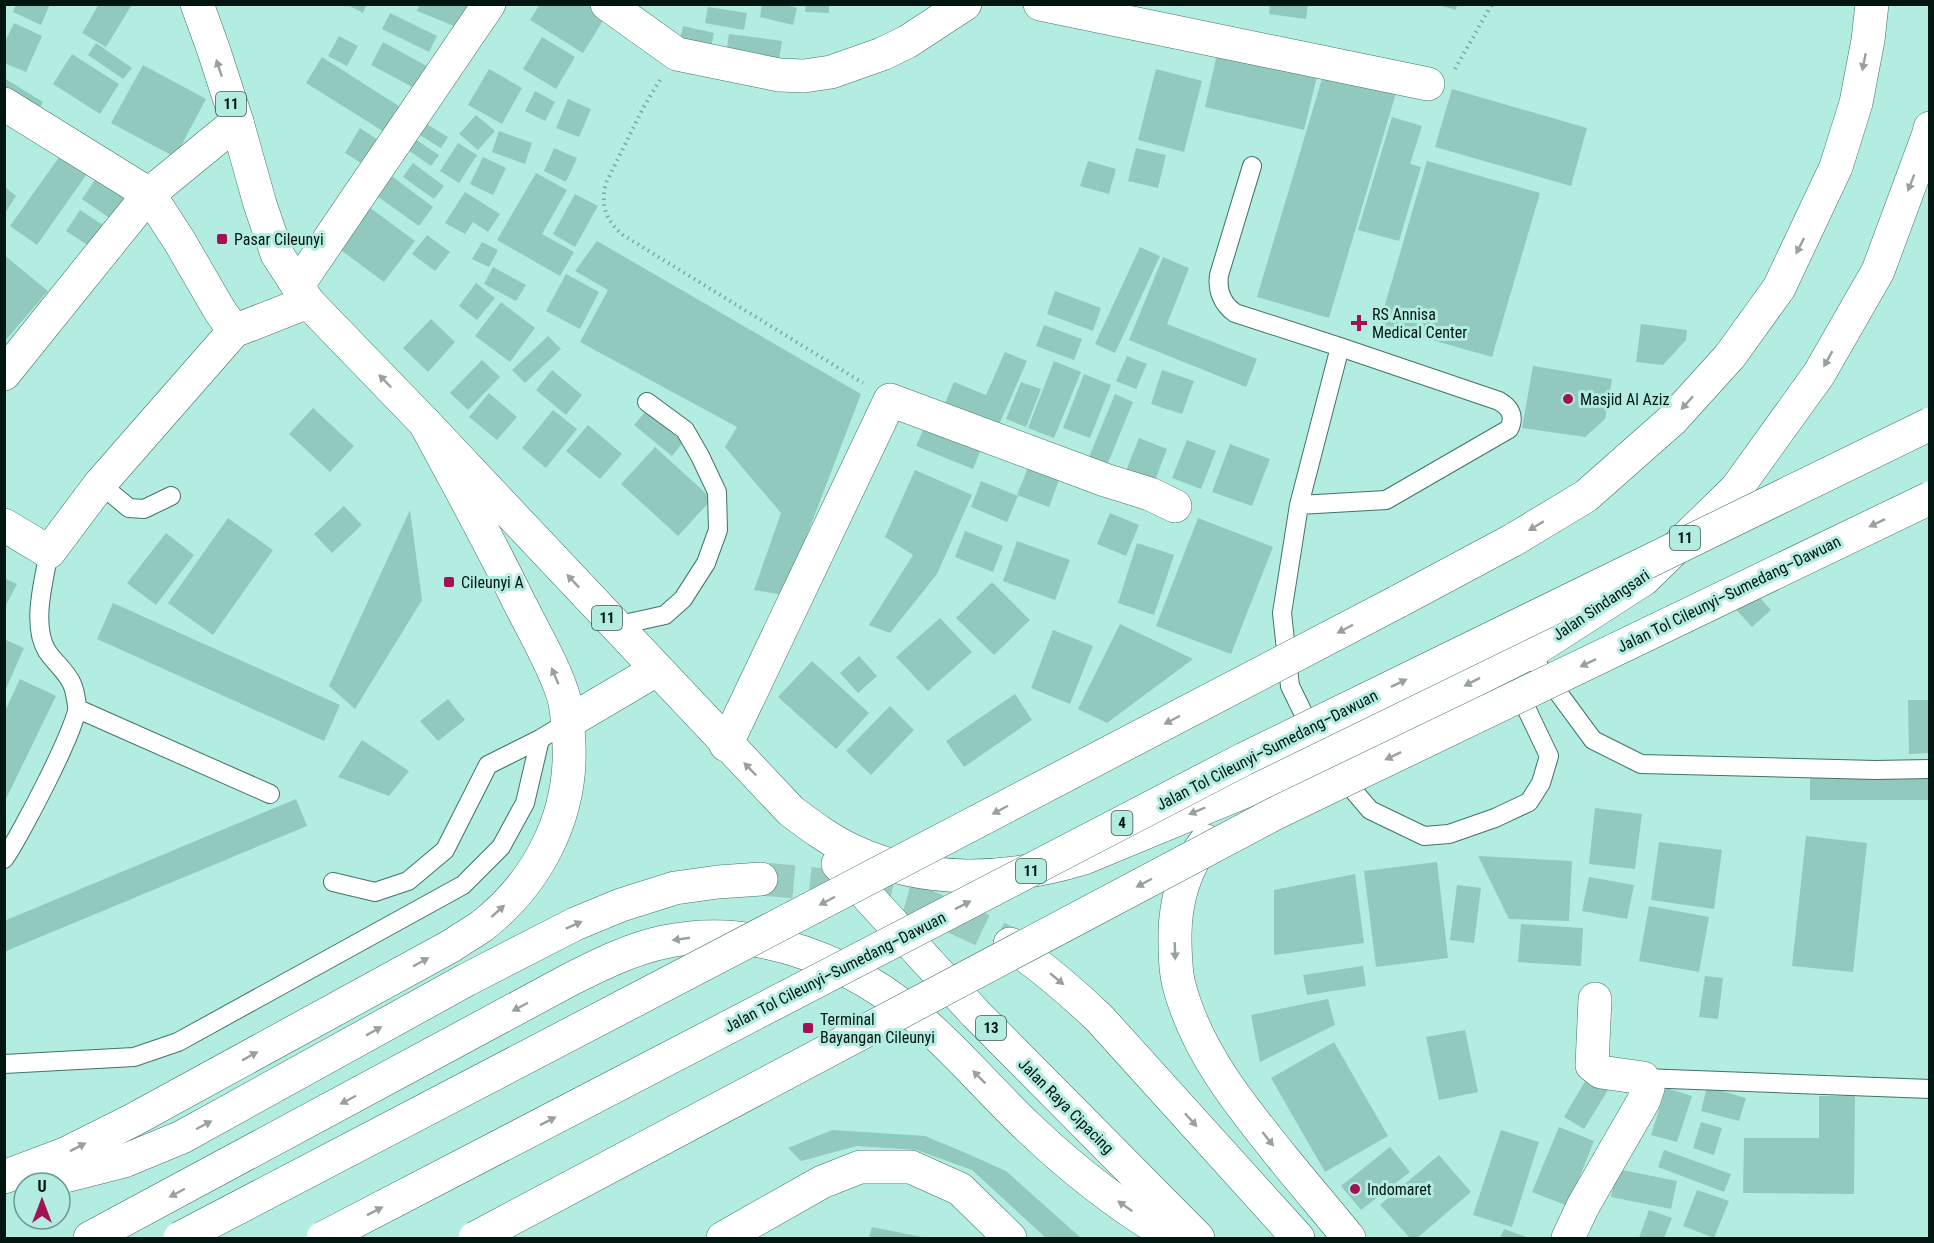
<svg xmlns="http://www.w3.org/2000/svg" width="1934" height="1243" font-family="'Roboto Condensed',sans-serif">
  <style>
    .building { fill: #91c9be }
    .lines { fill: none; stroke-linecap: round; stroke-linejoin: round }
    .motorway-tunnel { stroke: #98ccc1; stroke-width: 33; stroke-dasharray: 33 16; stroke-linecap: butt }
    .service-casing { stroke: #3f746b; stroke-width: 20 }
    .minor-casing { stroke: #3f746b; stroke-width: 34 }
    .trunk-casing { stroke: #3f746b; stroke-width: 34 }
    .motorway-casing { stroke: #3f746b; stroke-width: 34 }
    .path { stroke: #7ba99f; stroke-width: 4; stroke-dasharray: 1.5 4.5; stroke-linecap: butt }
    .service { stroke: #fff; stroke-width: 18 }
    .minor { stroke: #fff; stroke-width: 33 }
    .trunk { stroke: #fff; stroke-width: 33 }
    .motorway { stroke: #fff; stroke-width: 33 }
    .motorway-bridge-casing { stroke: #3f746b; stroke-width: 34; stroke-linecap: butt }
    .motorway-bridge { stroke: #fff; stroke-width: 33 }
    .oneway { fill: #99a1a0 }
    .poi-dot { fill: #a31254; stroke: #b3ece0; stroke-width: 2 }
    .labels { text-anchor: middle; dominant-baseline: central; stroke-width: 6; stroke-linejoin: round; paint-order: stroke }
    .shield { fill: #b3ece0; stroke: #36564f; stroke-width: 1.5 }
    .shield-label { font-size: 15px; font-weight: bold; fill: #011511 }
    .poi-label { font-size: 16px; fill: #011511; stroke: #b3ece0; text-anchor: start }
    .street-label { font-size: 16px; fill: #011511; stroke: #b3ece0 }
  </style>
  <rect width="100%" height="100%" fill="#b3ece0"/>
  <!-- building -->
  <path class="building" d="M16 4H50L41 25 13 12Z
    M99 4 131 6 106 47 82 33Z
    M346 4H367L363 13Z
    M420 4H468L459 28 417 11Z
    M540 4H598L609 11 583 53 530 20Z
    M762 4H782L797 8 793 25 760 17Z
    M806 4H829V13L805 12Z
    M1270 4H1308L1306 19 1269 14Z
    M1435 4H1457L1456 10Z
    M708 7 747 13 744 30 705 23Z
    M390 13 437 36 429 52 382 29Z
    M14 23 42 36 26 72 4 63V44Z
    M683 26 714 33 709 56 678 49Z
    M729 34 782 41 778 67 725 60Z
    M339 36 358 46 347 66 328 56Z
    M542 37 575 57 556 89 523 69Z
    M383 42 432 69 420 91 371 65Z
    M96 43 132 68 123 79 88 55Z
    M1218 50 1318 72 1304 130 1205 107Z
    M72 54 119 84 100 114 53 84Z
    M322 57 405 110 389 135 306 83Z
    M143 65 206 99 175 157 111 123Z
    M489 69 522 88 502 124 468 105Z
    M1156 69 1202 81 1184 152 1138 140Z
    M1324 72 1396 93 1329 318 1257 297Z
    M4 78 43 102 33 118 4 100Z
    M1452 89 1587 128 1571 186 1435 147Z
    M535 91 555 102 545 121 525 111Z
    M568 99 591 109 579 137 556 128Z
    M476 115 495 131 478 150 459 134Z
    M1392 117 1422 126 1410 164 1421 167 1399 241 1358 230Z
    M425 123 448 137 441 148 418 134Z
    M360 128 384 144 369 168 345 153Z
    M499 131 532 143 525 164 492 152Z
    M415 139 439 155 431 166 408 150Z
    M458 143 477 155 459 183 440 171Z
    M554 148 577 158 566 182 544 171Z
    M1136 148 1166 155 1158 188 1128 181Z
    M62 153 89 171 37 245 10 226Z
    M483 157 506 168 493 195 470 184Z
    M1088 161 1116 169 1109 194 1080 186Z
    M1427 161 1540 193 1492 357 1379 325Z
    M413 163 444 186 434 199 403 177Z
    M536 173 567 190 542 234 574 252 560 276 497 240Z
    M389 174 433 207 419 226 374 194Z
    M98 175 133 199 117 223 82 199Z
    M5 187 16 196 5 213Z
    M465 192 500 214 488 232 473 222 465 234 445 223Z
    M575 194 598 206 575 247 553 234Z
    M369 207 415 241 384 282 338 248Z
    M80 210 106 227 92 248 66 231Z
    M427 235 450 252 435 271 412 254Z
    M597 241 861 394 784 595 754 590 781 513 725 447 737 427 580 342 608 290 575 271Z
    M482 242 498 250 489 267 472 259Z
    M1140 247 1160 256 1115 353 1095 344Z
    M4 255 48 291 4 342Z
    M1163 257 1189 268 1167 324 1257 359 1246 387 1129 340Z
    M493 267 526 285 516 301 484 284Z
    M566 274 599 292 580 329 546 311Z
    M476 283 495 298 477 320 459 306Z
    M1055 291 1101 308 1093 331 1047 314Z
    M501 302 535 328 510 362 475 336Z
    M431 319 455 342 428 372 403 348Z
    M1641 324 1687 330 1686 340 1663 365 1636 362Z
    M1044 325 1082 339 1074 360 1036 346Z
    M548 336 561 349 525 383 512 370Z
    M1005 352 1027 361 994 436 941 412 954 382 986 395Z
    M1127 356 1147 364 1136 389 1116 381Z
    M482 360 500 377 468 410 450 393Z
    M1054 361 1081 372 1054 438 1028 428Z
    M1533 366 1612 379 1605 419 1585 437 1522 428Z
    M552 370 582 395 566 415 536 390Z
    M1162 370 1194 381 1182 414 1151 404Z
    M1084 374 1111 385 1090 438 1063 428Z
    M1021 382 1041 389 1026 427 1006 419Z
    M489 393 517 417 497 440 469 417Z
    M1115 394 1133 402 1105 470 1087 462Z
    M313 408 354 446 330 472 289 434Z
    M553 410 577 429 546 468 522 448Z
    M646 411 683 442 672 456 634 425Z
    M927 421 983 444 973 469 916 446Z
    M588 425 622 454 600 479 566 451Z
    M1139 438 1167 449 1154 483 1126 471Z
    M1187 440 1216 451 1201 489 1172 478Z
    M1230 444 1270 459 1252 506 1212 492Z
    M655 447 712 499 678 536 621 484Z
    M1031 460 1062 472 1049 507 1017 495Z
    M915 470 972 495 937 574 890 633 869 625 913 555 885 537Z
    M981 481 1018 496 1007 522 971 507Z
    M344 506 362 525 332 553 314 534Z
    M410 510 422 600 355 709 329 686Z
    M1110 513 1139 525 1126 556 1097 544Z
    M228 518 273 550 213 635 168 603Z
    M1198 518 1273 547 1231 654 1156 626Z
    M965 531 1003 546 993 572 955 557Z
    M166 533 194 555 156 605 127 583Z
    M1017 541 1070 560 1055 600 1003 581Z
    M1137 543 1174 555 1154 615 1118 603Z
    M4 578 17 584 4 609Z
    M992 582 1030 620 994 655 956 618Z
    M1752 589 1771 610 1752 627 1733 606Z
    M113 603 340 705 324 741 97 639Z
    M940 618 972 652 928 691 896 657Z
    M1120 624 1193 659 1107 723 1078 709Z
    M1053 630 1093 646 1070 704 1031 688Z
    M4 639 24 648 4 693Z
    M859 656 877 676 858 693 840 673Z
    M812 661 869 713 836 749 778 697Z
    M20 679 56 696 5 801V711Z
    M1015 694 1032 720 964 767 946 741Z
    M448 699 465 720 438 741 420 721Z
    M1908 700H1930V753L1909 754Z
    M890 706 914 730 871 775 846 751Z
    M362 740 409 771 389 796 338 777Z
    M1810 775H1930V800H1810Z
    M296 799 307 826 4 952V921Z
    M1595 808 1642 814 1635 869 1589 864Z
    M1806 836 1867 843 1853 972 1792 966Z
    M1659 842 1722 850 1714 909 1651 900Z
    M1478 856 1572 861 1569 921 1509 919Z
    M1437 862 1448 958 1376 967 1364 871Z
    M1355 874 1364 943 1274 955V890Z
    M1589 877 1634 885 1627 919 1582 911Z
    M1457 885 1481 888 1474 943 1450 940Z
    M1649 906 1709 917 1699 972 1639 961Z
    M1521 924 1583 928 1581 966 1518 962Z
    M1363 966 1366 986 1307 995 1303 975Z
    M1705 976 1723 978 1718 1019 1699 1017Z
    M1328 999 1335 1025 1260 1062 1251 1015Z
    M1465 1030 1478 1092 1439 1100 1426 1037Z
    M1334 1042 1388 1136 1325 1172 1271 1078Z
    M1587 1078 1608 1090 1584 1129 1564 1117Z
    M1707 1087 1746 1098 1739 1121 1701 1111Z
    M1666 1088 1692 1096 1677 1142 1651 1135Z
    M1819 1096H1855L1854 1194 1743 1193 1744 1138H1819Z
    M1701 1122 1722 1128 1714 1155 1693 1148Z
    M1559 1127 1594 1141 1568 1206 1532 1192Z
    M832 1130 925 1136 966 1153 1006 1171 1081 1238H1046L972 1170 917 1150 857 1146 801 1161 788 1148Z
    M1501 1130 1539 1142 1512 1227 1473 1215Z
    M1390 1147 1410 1172 1361 1210 1341 1186Z
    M1664 1150 1731 1174 1724 1192 1658 1167Z
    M1439 1155 1471 1192 1417 1238H1410L1380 1205Z
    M1617 1169 1677 1181 1671 1209 1611 1197Z
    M1697 1190 1729 1201 1714 1238 1683 1226Z
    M1649 1210 1672 1218 1664 1238H1639Z
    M872 1227 922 1237V1238H869Z
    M1504 1229 1529 1238H1500Z"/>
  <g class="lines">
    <!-- motorway-tunnel -->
    <path class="motorway-tunnel" d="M761 879C812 883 862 888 912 902 946 912 978 928 1010 944"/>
    <defs>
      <path id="service" d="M1252 166 1219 275C1217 290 1222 304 1235 313L1340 347
        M1340 347 1499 401C1511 408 1515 417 1509 429L1386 500 1299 505Z
        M100 484 129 508 144 509 171 496
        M1299 505 1282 613 1290 686 1313 733
        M615 626 665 615 683 599 706 563 718 530 717 492 700 456 685 430 647 402
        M1529 653 1593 740 1641 764 1875 770 1930 769
        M78 709 270 794
        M1341 776 1370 810 1424 836 1449 834 1495 818 1529 802 1541 783 1549 756 1517 689
        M4 859C17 842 80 722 77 706 76 699 75 690 72 684 67 672 54 662 47 651 31 625 44 580 49 552
        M333 882 375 892 408 881 445 850 488 765 540 739
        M4 1064 134 1057 178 1042 463 885 501 847 525 803 540 739 568 722
        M1643 1078 1930 1089"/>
      <path id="minor" d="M607 4 677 54 779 75 804 76 831 72 882 54 907 42 965 4
        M1040 4 1428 84
        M4 104 149 194 180 242 220 311 234 331
        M298 285 489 4
        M4 374 149 194 237 122
        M4 525 49 552 100 484 234 331 308 302
        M726 745 890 400 1105 480 1150 494 1175 506
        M723 1238 822 1182 860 1167H911L960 1189 1010 1238
        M1568 1238 1583 1206 1644 1100 1648 1088 1643 1078 1601 1072 1592 1065 1595 999"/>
      <path id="trunk" d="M197 4 214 51 237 122 260 204 277 254 308 302 425 423 791 811C811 826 831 841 853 851 926 885 1009 881 1084 858L1270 781 1460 688 1529 653 1644 579 1737 488 1819 374 1878 271 1928 136 1930 128
        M1206 841C1185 867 1175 902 1175 935 1175 952 1175 969 1179 985 1196 1051 1240 1105 1282 1157 1304 1184 1327 1211 1349 1238
        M838 864 975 1013 1198 1238"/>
      <path id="motorway" d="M1397 602 1513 540 1586 496 1672 420 1730 356 1779 288 1836 167 1856 103 1868 40 1872 4
        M568 722 656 670
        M1010 944C1042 967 1071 991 1100 1019L1298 1238
        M4 1177 65 1154 133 1120 451 946C461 939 472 933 482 926 538 882 572 816 569 745 568 728 568 711 563 695 553 663 531 627 516 596 488 538 456 481 425 423
        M34 1182 69 1175 124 1161 182 1137 466 980 575 924 621 905 675 888 718 882 761 879
        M90 1238 571 979C601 964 631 949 664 942 758 922 857 963 927 1026 963 1058 994 1095 1029 1128 1073 1170 1122 1208 1173 1238"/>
    </defs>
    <!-- service casing -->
    <use href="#service" class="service-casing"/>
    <!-- minor casing -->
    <use href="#minor" class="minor-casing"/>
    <!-- trunk casing -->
    <use href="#trunk" class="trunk-casing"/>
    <!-- motorway casing -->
    <use href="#motorway" class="motorway-casing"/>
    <!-- path -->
    <path class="path" d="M1455 69 1492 4
      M660 80 643 108 606 183C600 205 606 221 623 235L863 383"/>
    <!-- service -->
    <use href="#service" class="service"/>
    <!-- minor -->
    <use href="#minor" class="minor"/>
    <!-- trunk -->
    <use href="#trunk" class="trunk"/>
    <!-- motorway -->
    <use href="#motorway" class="motorway"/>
    <defs>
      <path id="motorway-bridge" d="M180 1238 1397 602
        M323 1238 1244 759 1930 424
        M475 1238 1274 814 1930 498"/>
    </defs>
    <!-- motorway-bridge casing -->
    <use href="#motorway-bridge" class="motorway-bridge-casing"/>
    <!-- motorway-bridge -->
    <use href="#motorway-bridge" class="motorway-bridge"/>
  </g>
  <!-- one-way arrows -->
  <defs><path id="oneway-solid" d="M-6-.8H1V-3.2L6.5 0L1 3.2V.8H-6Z" transform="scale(1.5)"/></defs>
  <g class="oneway">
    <use href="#oneway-solid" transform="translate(1864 62) rotate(101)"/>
    <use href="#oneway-solid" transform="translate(219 68) rotate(-108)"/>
    <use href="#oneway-solid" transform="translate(1911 183) rotate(111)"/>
    <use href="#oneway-solid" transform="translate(1800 246) rotate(117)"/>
    <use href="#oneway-solid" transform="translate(1828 359) rotate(119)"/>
    <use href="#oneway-solid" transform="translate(385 381) rotate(-134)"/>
    <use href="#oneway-solid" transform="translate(1687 403) rotate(132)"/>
    <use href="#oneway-solid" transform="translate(1877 523) rotate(154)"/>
    <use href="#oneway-solid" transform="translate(1536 526) rotate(149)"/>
    <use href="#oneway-solid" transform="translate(573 581) rotate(-133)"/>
    <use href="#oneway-solid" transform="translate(1345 629) rotate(152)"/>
    <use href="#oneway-solid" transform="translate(1588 663) rotate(154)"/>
    <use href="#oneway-solid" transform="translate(555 676) rotate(-113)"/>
    <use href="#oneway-solid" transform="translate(1472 682) rotate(153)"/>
    <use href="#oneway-solid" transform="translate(1399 683) rotate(-26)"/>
    <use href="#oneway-solid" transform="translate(1172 720) rotate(152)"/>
    <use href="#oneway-solid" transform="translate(1393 756) rotate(154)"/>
    <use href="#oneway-solid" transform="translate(750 769) rotate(-134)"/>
    <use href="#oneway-solid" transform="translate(1000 810) rotate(152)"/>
    <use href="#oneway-solid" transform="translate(1197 811) rotate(157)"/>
    <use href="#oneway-solid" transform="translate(1144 883) rotate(152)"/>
    <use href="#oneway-solid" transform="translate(827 901) rotate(152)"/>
    <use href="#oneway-solid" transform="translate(963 905) rotate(-27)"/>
    <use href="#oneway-solid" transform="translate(498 911) rotate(-42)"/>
    <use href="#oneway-solid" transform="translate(574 925) rotate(-24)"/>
    <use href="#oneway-solid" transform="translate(681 939) rotate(172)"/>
    <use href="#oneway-solid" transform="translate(1175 951) rotate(88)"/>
    <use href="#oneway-solid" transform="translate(421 962) rotate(-29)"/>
    <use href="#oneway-solid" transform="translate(1057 979) rotate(40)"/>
    <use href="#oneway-solid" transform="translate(520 1007) rotate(152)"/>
    <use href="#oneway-solid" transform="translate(374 1031) rotate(-29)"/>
    <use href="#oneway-solid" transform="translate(250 1056) rotate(-29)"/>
    <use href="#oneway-solid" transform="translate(979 1077) rotate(-135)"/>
    <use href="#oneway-solid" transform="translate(348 1100) rotate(152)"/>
    <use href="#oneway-solid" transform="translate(1191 1120) rotate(48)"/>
    <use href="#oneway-solid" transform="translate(548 1121) rotate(-27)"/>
    <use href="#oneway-solid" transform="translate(204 1125) rotate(-28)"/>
    <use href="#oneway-solid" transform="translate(1268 1139) rotate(52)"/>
    <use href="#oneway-solid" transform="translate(78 1147) rotate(-27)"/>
    <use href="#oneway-solid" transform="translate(177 1193) rotate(152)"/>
    <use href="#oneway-solid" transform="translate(1125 1206) rotate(-145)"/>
    <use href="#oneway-solid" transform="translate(375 1211) rotate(-27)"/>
  </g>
  <!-- markers -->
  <g class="poi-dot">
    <rect x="216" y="233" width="12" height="12" rx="3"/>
    <path d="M1356 314h6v6h6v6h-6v6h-6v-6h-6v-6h6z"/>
    <circle cx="1568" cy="399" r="6"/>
    <rect x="443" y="576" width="12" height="12" rx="3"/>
    <rect x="802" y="1022" width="12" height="12" rx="3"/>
    <circle cx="1355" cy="1189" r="6"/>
  </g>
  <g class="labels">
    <!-- shield labels -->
    <g class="shield">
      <rect x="216" y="92" width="30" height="24" rx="4.5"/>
      <rect x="1670" y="526" width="30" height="24" rx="4.5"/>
      <rect x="592" y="606" width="30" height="24" rx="4.5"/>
      <rect x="1111.5" y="811" width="21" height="24" rx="4.5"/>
      <rect x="1016" y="859" width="30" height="24" rx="4.5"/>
      <rect x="976" y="1016" width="30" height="24" rx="4.5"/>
    </g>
    <g class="shield-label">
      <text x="231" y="104">11</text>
      <text x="1685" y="538">11</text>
      <text x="607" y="618">11</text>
      <text x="1122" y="823">4</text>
      <text x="1031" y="871">11</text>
      <text x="991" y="1028">13</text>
    </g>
    <!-- poi labels -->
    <g class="poi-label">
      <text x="234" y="239">Pasar Cileunyi</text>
      <text x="1372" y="314">RS Annisa<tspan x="1372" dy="18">Medical Center</tspan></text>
      <text x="1580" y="399">Masjid Al Aziz</text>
      <text x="461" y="582">Cileunyi A</text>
      <text x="820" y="1019">Terminal<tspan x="820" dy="18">Bayangan Cileunyi</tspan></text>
      <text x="1367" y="1189">Indomaret</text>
    </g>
    <!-- street labels -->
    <g class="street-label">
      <text transform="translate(1729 594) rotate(-26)">Jalan Tol Cileunyi–Sumedang–Dawuan</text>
      <text transform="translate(1601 605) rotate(-34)">Jalan Sindangsari</text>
      <text transform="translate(1267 750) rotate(-27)">Jalan Tol Cileunyi–Sumedang–Dawuan</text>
      <text transform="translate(835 972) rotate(-27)">Jalan Tol Cileunyi–Sumedang–Dawuan</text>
      <text transform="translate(1066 1106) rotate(45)">Jalan Raya Cipacing</text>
    </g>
  </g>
  <!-- border -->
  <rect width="1934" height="1243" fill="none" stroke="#011511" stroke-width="12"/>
  <!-- north arrow -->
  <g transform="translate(42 1201)"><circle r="28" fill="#b3ece0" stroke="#6c968d" stroke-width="1.5"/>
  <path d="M0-4.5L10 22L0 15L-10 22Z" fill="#a31254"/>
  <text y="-9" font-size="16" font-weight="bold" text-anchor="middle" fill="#011511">U</text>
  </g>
</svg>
